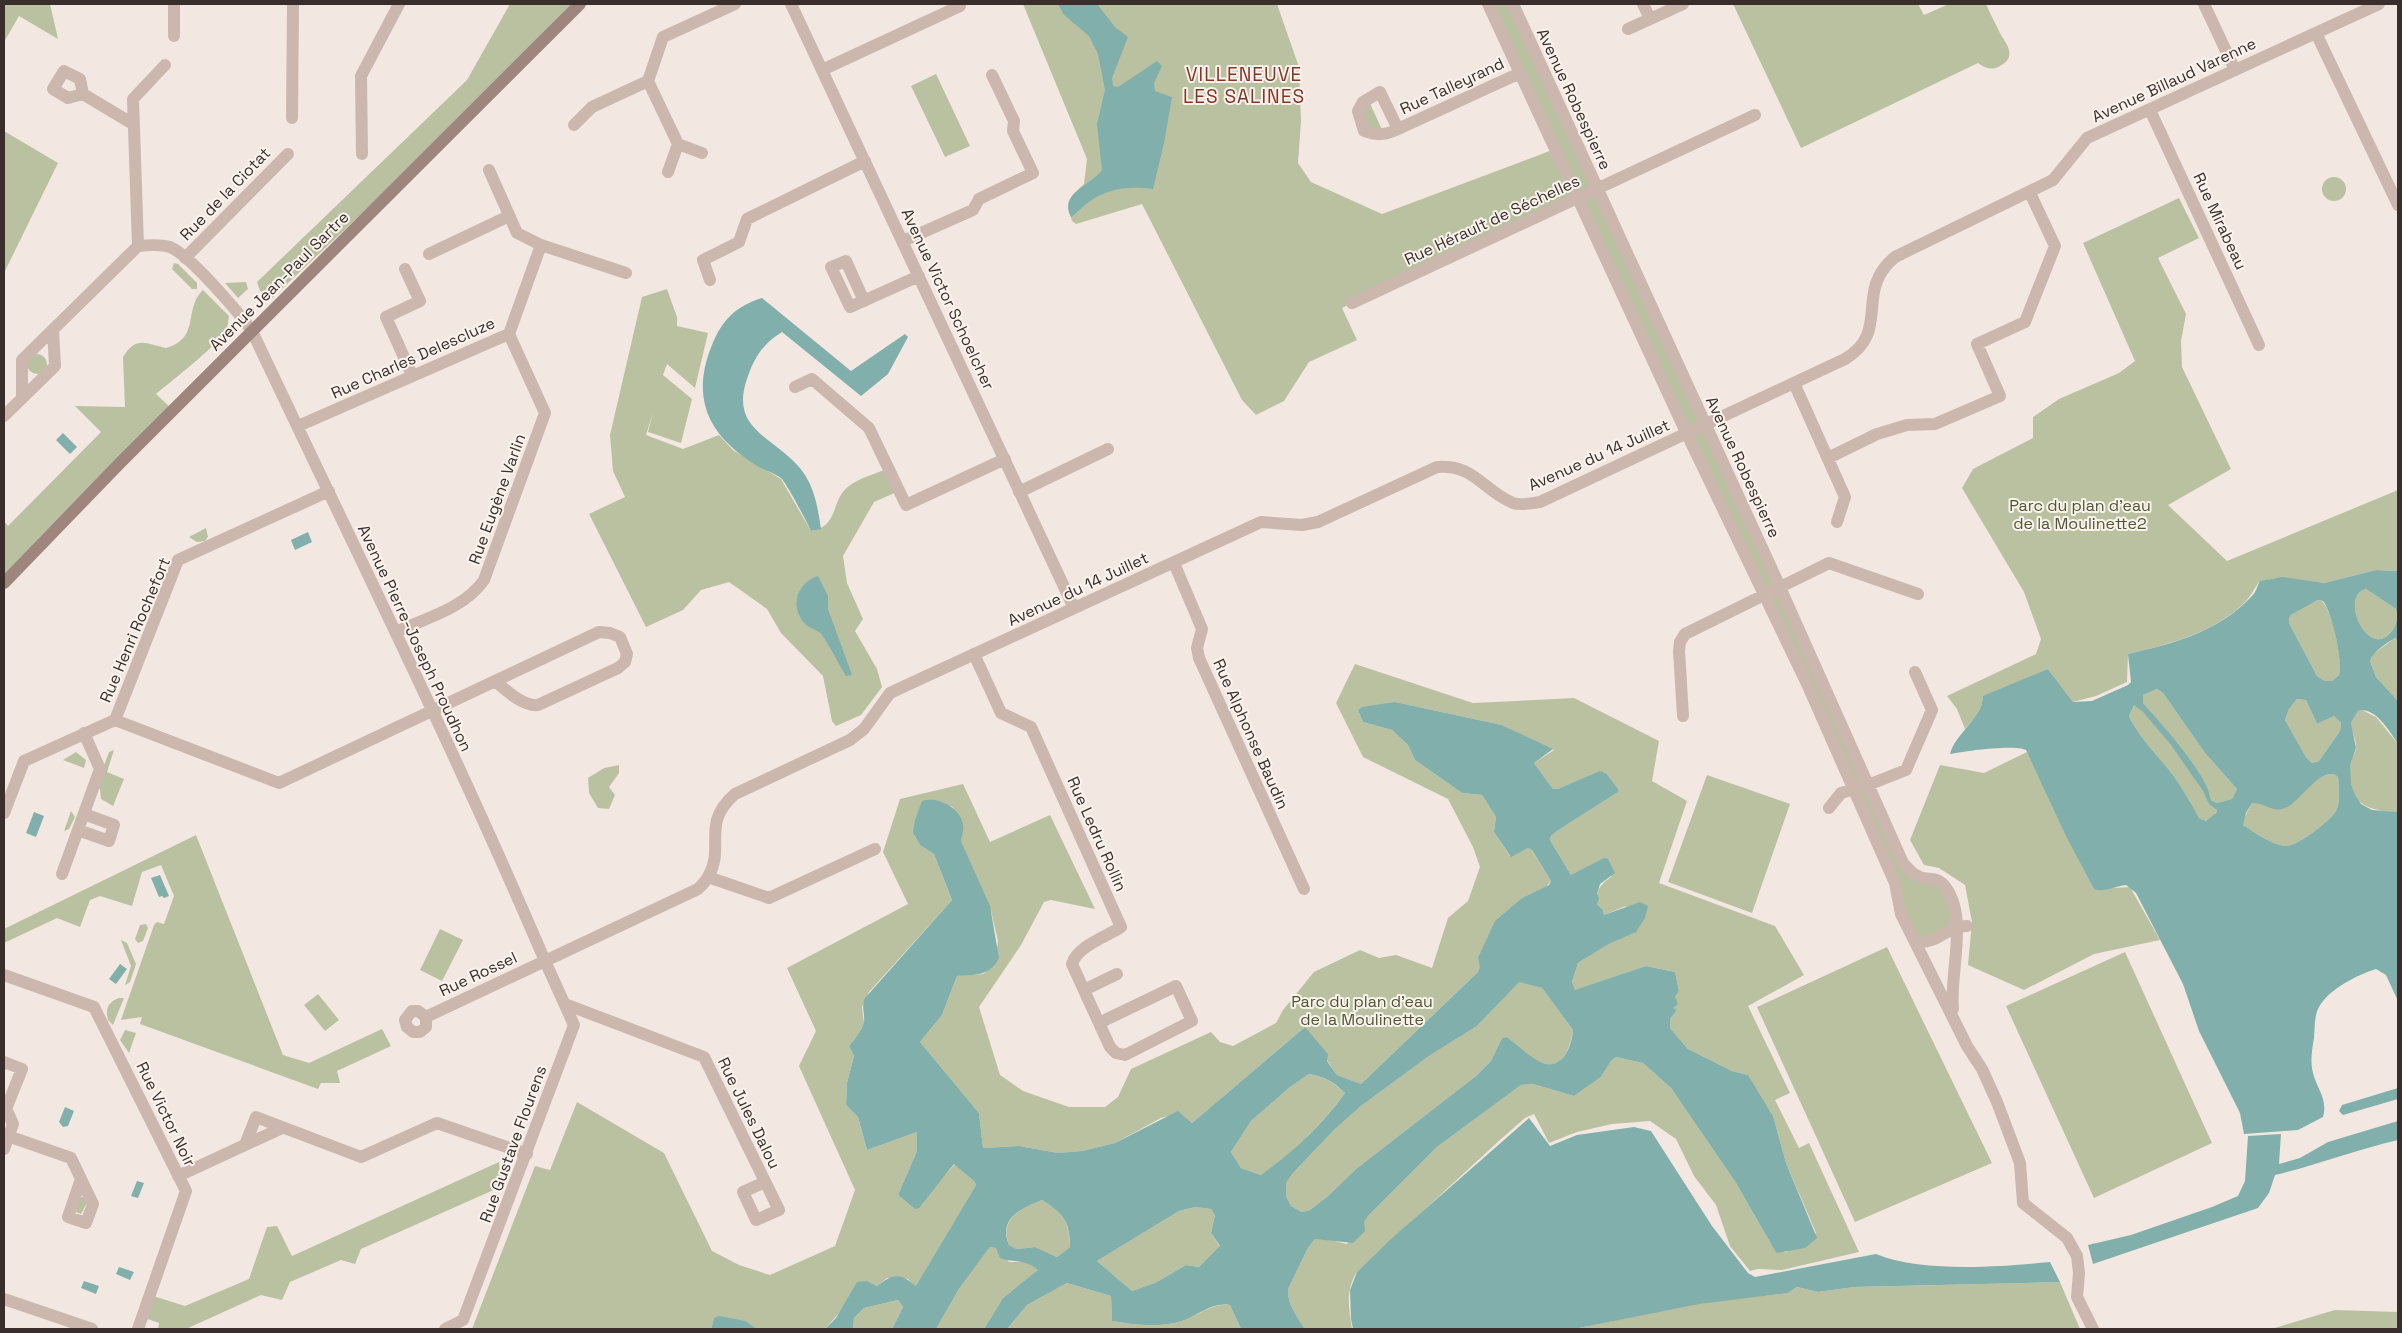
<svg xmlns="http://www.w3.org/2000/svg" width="2402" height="1333" font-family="'Space Grotesk',sans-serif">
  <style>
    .green { fill: #bac1a1 }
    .water { fill: #81afab; fill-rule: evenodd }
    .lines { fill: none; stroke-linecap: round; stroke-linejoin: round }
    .minor { stroke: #cbb7ad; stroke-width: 12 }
    .tertiary { stroke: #cbb7ad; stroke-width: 12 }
    .secondary { stroke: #9e867e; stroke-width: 12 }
    .labels { text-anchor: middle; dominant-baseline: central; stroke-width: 4; stroke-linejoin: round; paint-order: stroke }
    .street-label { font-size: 16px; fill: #392e2b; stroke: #faf3ed }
    .park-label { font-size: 16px; fill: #4d5630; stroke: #faf3ed }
    .quarter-label { font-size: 19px; letter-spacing: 1px; fill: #853327; stroke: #faf3ed }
  </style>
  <rect width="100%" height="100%" fill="#f2e8e1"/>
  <!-- green -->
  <path class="green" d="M4 4H50L58 39 19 16 4 42Z
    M510 4H580L462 119 270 300 260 291 257 282 467 80Z
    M1023 4H1277L1299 67 1301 121 1298 163 1311 182 1382 214 1555 149 1488 4H1512L1903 863 1947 891 1957 926 1916 942 1895 883 1576 194 1342 308 1357 340 1309 362 1284 401 1256 415 1242 400 1142 204 1076 224 1072 221C1066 202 1069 198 1084 184L1087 159Z
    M1733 4H1918L1924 15 1949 4H1986C1990 13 1995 23 2000 33 2006 44 2018 56 2000 66 1992 71 1985 68 1978 63L1801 148Z
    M936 74 970 146 945 157 911 86Z
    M1368 99 1384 134 1364 131 1363 102Z
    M4 131 58 163 4 273Z
    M2322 189a12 12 0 1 1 24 0a12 12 0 1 1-24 0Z
    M2179 198 2199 238 2158 258 2186 314 2181 341 2182 367 2231 469 2168 505 2227 561 2398 490V571L2376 570 2324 583 2275 578 2259 582C2254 589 2250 598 2243 604 2213 633 2167 645 2128 654L2127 682 2096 696 2073 702 2048 669 1984 701 1976 716 1965 729 1957 709 1947 696 2036 654 2041 639 2024 592 1962 488 1973 469 2033 438V417L2059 399 2119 373 2135 361 2083 243Z
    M174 263 178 264 197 283V289H192L172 269Z
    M246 282 248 289 238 298 225 283Z
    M667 289 677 317V326L708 333 695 388 667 364 663 375 692 399 681 443 648 432 653 413 646 435 683 449 719 435 733 450 781 479 811 531C840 526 830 500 849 486 859 478 876 474 888 468L899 491 874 502 843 556 847 583 863 619 855 631 877 669 882 687 861 715 836 726 832 721 823 676 781 633 767 609 729 582 701 590 683 610 646 627 589 514 625 497 613 471 610 435 642 297Z
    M203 290 229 316C228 322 228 327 225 332 212 350 175 378 156 394L173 410 4 583V521L8 526 101 432 75 406 125 407 123 357C136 335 147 344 166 348 201 338 183 309 203 290Z
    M27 364a10 10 0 1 1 20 0a10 10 0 1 1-20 0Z
    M206 528 208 537 205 541 197 542 189 537Z
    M2366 589 2396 609C2398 618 2397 624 2392 631 2369 662 2338 596 2366 589Z
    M2318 600 2322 601C2333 613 2343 660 2339 675L2332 681H2325L2317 676 2289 623V618L2291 615Z
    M2395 638 2398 640V701L2376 677 2370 661 2373 654Z
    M1355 664 1473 703 1574 698 1659 741 1652 781 1687 801 1659 883 1775 926 1804 975 1748 1006 1790 1093 1775 1100 1799 1148 1809 1143 1859 1252 1782 1270 1758 1269 1750 1271 1730 1246 1716 1205 1694 1176 1676 1139 1650 1121 1612 1124 1577 1132 1549 1143 1534 1114 1525 1118 1501 1139 1357 1272C1345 1290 1349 1309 1352 1329H1305C1297 1317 1287 1303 1288 1289L1308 1248 1315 1239 1321 1238 1347 1244 1368 1216 1437 1147 1521 1085 1533 1084 1574 1096 1601 1077 1611 1061 1616 1057 1643 1063 1671 1088 1736 1183 1775 1251 1786 1252 1816 1233 1786 1163 1773 1116 1752 1081 1748 1075 1732 1071 1688 1049 1670 1028V1019L1677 1010 1673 1009 1675 997 1679 991 1675 972 1646 966 1575 991 1572 982 1578 963 1609 944 1635 932 1626 906 1604 915 1603 910 1597 904C1596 889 1600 885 1612 876L1571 875 1550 840 1551 836 1557 831 1618 792 1619 790 1606 773 1604 772 1558 789H1553L1534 763 1554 750 1502 725 1446 713 1395 702 1358 710 1363 722 1392 730 1408 745 1415 760 1462 793 1482 795 1496 817 1494 832 1510 856 1528 848 1531 849 1551 881 1546 887 1522 898 1478 972 1361 1084 1337 1075 1305 1027 1192 1123 1180 1113 1161 1118 1115 1143 1082 1151 1058 1153 1019 1146 983 1148 979 1113 920 1042 942 1015 957 976 983 974 995 965 998 941 991 911 961 841C963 829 960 814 951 806L919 811 915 820 914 835 920 845 934 854 952 900 869 992 862 1007 864 1023 858 1035 849 1046 854 1056 847 1083 846 1105 858 1117 867 1150 917 1132V1151L898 1195 915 1209 955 1164 974 1181 976 1185 916 1287 908 1279 887 1278 877 1286 867 1281 825 1329H757L746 1321 714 1318 711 1329H472L535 1166 550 1170 577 1102 664 1153 712 1251 739 1265 770 1275 835 1246 855 1190 799 1066 816 1031 787 968 908 904 883 852 900 799 963 784 990 842 1050 815 1095 909 1051 900 1044 902 1021 945 979 1007 1000 1075 1023 1091 1069 1107H1105L1118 1097 1131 1069 1211 1032 1220 1042 1233 1046 1276 1023 1283 1010 1314 972 1360 950 1379 958 1396 955 1432 968 1448 918 1468 901 1480 867 1473 847 1448 799 1363 757 1336 703Z
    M2157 689 2163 693 2205 753 2237 789 2232 799 2217 803 2211 800C2208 777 2160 722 2143 703V695Z
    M2297 699 2306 700 2317 724 2334 716 2341 723 2340 731 2319 761 2312 763 2306 757 2285 720 2289 709Z
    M2134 705C2151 713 2192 773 2203 791 2208 799 2210 804 2217 810L2214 816 2206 821 2199 818C2191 804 2182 788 2173 775 2158 755 2139 738 2129 716Z
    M2362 710 2376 717 2398 744V812C2364 811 2346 802 2350 764 2351 758 2355 754 2356 749 2357 740 2351 731 2351 723L2358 711Z
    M114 750 107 772 124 779 113 806 101 799 100 789 96 787 109 752Z
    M76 752 86 760 84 768 63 760Z
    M2027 752 2094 889 2130 887 2160 940 2094 954 2024 990 1968 965 1972 922 1965 885 1939 868 1924 865 1910 840 1940 765 1984 773Z
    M619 765V773L609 787 615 795 609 809 598 808 589 793 588 778 604 768Z
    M2329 774H2334L2338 777C2339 786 2340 801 2337 809 2334 818 2296 848 2285 846 2270 844 2256 833 2243 825L2242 822 2252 803C2263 802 2274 807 2285 808L2315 780Z
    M1707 775 1790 804 1752 913 1668 882Z
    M71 811 75 817 69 829 64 831Z
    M196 835 283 1055 309 1063 382 1029 391 1046 337 1071 340 1083H321L318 1089 140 1024 142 1017 121 1020 154 925 157 922 164 924 174 896 161 865 142 872 132 906 100 896 90 900 80 927 57 918 4 943V929Z
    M146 924 148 928 143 941 138 943 135 939 140 925Z
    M440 929 463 940 442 981 420 970Z
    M121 940 127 943 136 964 130 982 125 985 131 966Z
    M1887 947 1992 1163 1855 1222 1757 1007Z
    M2125 952 2212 1143 2094 1198 2006 1006Z
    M1519 981 1542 988 1573 1030C1571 1044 1564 1071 1543 1063 1531 1058 1518 1045 1507 1037L1502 1038 1491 1061 1476 1076 1356 1169 1328 1196 1310 1210 1302 1212 1291 1206 1286 1196V1183L1293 1173 1334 1130 1361 1106 1429 1056 1477 1026Z
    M318 994 339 1020 325 1031 304 1005Z
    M119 998H124L113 1025 108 1020C105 1009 108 1002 119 998Z
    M125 1030 136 1033 129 1053 120 1040Z
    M1309 1074C1324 1076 1334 1083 1345 1093 1319 1127 1296 1150 1261 1175L1241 1168 1231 1152 1251 1121 1290 1087Z
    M499 1162 501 1184 498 1188 361 1249 355 1264 341 1260 290 1282 282 1300 261 1295 186 1329H158L159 1323 142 1317 150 1295 185 1306 249 1279 267 1227 277 1226 292 1256Z
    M79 1197H85L88 1201 81 1214 76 1212Z
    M1042 1200C1064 1214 1069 1221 1070 1247L1057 1257 1035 1247 1017 1249 1009 1245C999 1218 1021 1209 1042 1200Z
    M1195 1207 1211 1209 1215 1215 1211 1233 1220 1247 1199 1267 1186 1265 1155 1283 1132 1291 1097 1261 1179 1211Z
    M990 1247 996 1248 1009 1262H1028L1039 1270 1003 1298 984 1329H936L959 1289Z
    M2060 1282 2080 1329H1574L1699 1303 1788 1293 1797 1287 1818 1292 1854 1287Z
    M1067 1283 1111 1296 1112 1321C1135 1325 1159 1328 1182 1321 1200 1315 1211 1303 1230 1305L1241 1329H1007L1027 1305Z
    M898 1300 903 1307 892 1329H853L854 1318 864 1308Z
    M2335 1310 2398 1312V1329H2271Z"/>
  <!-- water -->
  <path class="water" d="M1058 4H1097L1115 27 1128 37 1112 78 1113 86 1118 87 1157 61 1162 66 1154 83 1155 91 1172 97 1164 143 1153 189C1130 186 1108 188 1089 202 1082 206 1078 213 1071 217 1058 193 1092 185 1102 170L1097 124 1105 90 1098 54 1089 36 1064 15Z
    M762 298 851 371 905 334 908 337 888 374 861 396 782 332C764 343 755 356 748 376 727 432 777 436 803 472 815 489 818 509 821 529L811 531C807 522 787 484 781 478 773 472 760 469 751 462 707 433 691 396 712 345 722 320 736 306 762 298Z
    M63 433 77 447 70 454 56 440Z
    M308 532 312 542 295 550 291 540Z
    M2376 570 2398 571V640L2395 638C2386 644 2374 650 2370 661L2376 677 2398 701V744C2390 732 2375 706 2358 711L2351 723 2356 748 2350 765 2351 784 2355 795 2361 804 2372 810 2398 812V1001L2386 975 2376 969C2357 975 2329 989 2319 1007 2314 1016 2315 1028 2314 1038 2312 1049 2310 1062 2313 1073 2317 1089 2328 1099 2323 1117L2298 1130 2244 1134 2240 1113 2199 1031 2183 984 2136 893 2126 885C2115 886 2104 893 2094 889L2066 836 2026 750C2014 744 1964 751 1950 754 1955 734 1984 716 1983 696L2048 669 2073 702 2092 701 2128 685 2131 682 2128 654C2172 644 2218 632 2251 597 2256 593 2257 586 2260 581L2282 577 2324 583ZM2366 589 2396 609C2398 618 2397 624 2392 631 2369 662 2338 596 2366 589ZM2318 600 2323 601C2332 612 2343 661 2339 675L2332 681H2325L2317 676 2289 623V618L2291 615ZM2157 689 2163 693 2205 753 2237 789 2232 799 2217 803 2211 800C2208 775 2161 723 2143 703V695ZM2297 699 2306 700 2317 724 2334 716 2341 723 2340 731 2319 761 2312 763 2306 757 2285 720 2289 709ZM2134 705 2143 712 2171 745 2203 791 2209 804 2217 810 2216 813 2206 821 2199 818C2191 803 2182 788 2173 775 2158 755 2139 738 2129 716ZM2329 774H2334L2338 777C2339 786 2340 801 2337 809 2334 818 2296 848 2285 846 2270 844 2256 833 2243 825L2246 813 2252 803C2263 802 2272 812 2282 809 2297 806 2309 780 2329 774Z
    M818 576 828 596V609L852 675 846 676C838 663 831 648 822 635 819 630 811 629 806 625 789 608 796 583 818 576Z
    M1395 702 1502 725 1553 749 1534 763 1553 789H1558L1600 771 1606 773 1619 790 1618 792 1557 831 1551 836 1550 840 1571 875 1604 858 1608 859 1615 873 1600 884 1597 894 1599 898 1597 904 1603 910 1604 915 1640 902 1648 906 1645 918 1636 932 1609 944 1578 963 1572 982 1575 990 1646 966 1675 972 1679 991 1675 997 1678 1004 1673 1008 1677 1010 1670 1019V1028L1688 1049 1732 1071 1748 1075 1752 1081 1773 1116 1786 1163 1817 1238 1805 1248 1777 1253 1775 1251 1736 1183 1671 1088 1643 1063 1616 1057 1611 1061 1601 1077 1574 1096 1533 1084 1521 1085 1437 1147 1368 1216 1364 1222 1365 1231 1353 1243 1315 1239 1308 1248 1288 1289C1287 1303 1297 1317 1305 1329H1241L1230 1305C1211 1302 1200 1315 1182 1321 1159 1328 1135 1325 1112 1321L1111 1296 1067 1283 1027 1305 1007 1329H984L1003 1298 1038 1270C1023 1258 1017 1264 1000 1258L996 1248 990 1247 959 1289 936 1329H892L903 1307 898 1300 864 1308 854 1318 853 1329H825L836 1318 857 1282 867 1281 877 1286C894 1273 900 1273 916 1286L976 1185 974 1181 954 1164 919 1208 915 1209 898 1195 917 1151V1132L867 1150 858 1117 846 1105 847 1083 854 1056 849 1046C855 1039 862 1030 864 1022 865 1013 861 1007 865 998L952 900 934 854 920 845 913 833 915 820 922 801C938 796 961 808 963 825 964 831 962 836 961 841L990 906 999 958C991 976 974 975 957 976L942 1015 920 1042 979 1113 983 1148 1019 1146 1058 1153 1082 1151 1115 1143 1178 1111 1192 1123 1305 1027 1328 1054 1327 1061 1337 1075 1361 1084 1478 972 1480 967 1478 958 1495 921 1522 898 1549 885 1551 881 1532 850 1528 848 1511 857 1494 832 1496 817 1482 795 1462 793 1415 760 1408 745 1392 730 1363 722 1358 710 1362 707ZM1519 982 1542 988 1573 1030C1572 1044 1564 1070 1543 1063 1531 1058 1518 1045 1507 1037L1502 1038 1491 1061 1476 1076 1356 1169 1328 1196 1310 1210 1302 1212 1291 1206 1286 1196V1183L1293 1173 1334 1130 1361 1106 1429 1056 1477 1026ZM1309 1074C1324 1076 1335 1083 1345 1093 1321 1126 1294 1151 1261 1175L1241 1168 1231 1152 1251 1121 1290 1087ZM1042 1200C1064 1214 1070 1222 1070 1247L1057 1257 1035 1247 1017 1249 1009 1245C998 1218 1021 1209 1042 1200ZM1195 1207 1211 1209 1215 1215 1211 1233 1220 1246 1199 1267 1186 1265 1155 1283 1132 1291 1097 1261 1179 1211Z
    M34 812 44 816 36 837 26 833Z
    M160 875 169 896 164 898 162 896 159 897 151 878Z
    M120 964 127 969 116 984 109 979Z
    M2398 1088V1099L2343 1115 2339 1111 2342 1105Z
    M65 1107 74 1111 68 1126 63 1127 59 1122Z
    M1529 1118 1550 1146 1577 1135 1634 1127 1651 1131 1712 1226 1748 1273 1755 1277 1876 1254C1922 1273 2001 1267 2050 1262L2060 1282 1854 1287 1818 1292 1797 1287 1788 1293 1699 1304 1574 1329H1353L1351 1319 1350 1290 1357 1272 1391 1239Z
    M2398 1121V1140C2356 1150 2317 1165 2275 1175L2269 1193 2258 1208 2093 1264 2088 1245 2131 1235 2212 1207 2238 1196 2245 1181 2248 1136 2281 1134 2279 1164 2300 1158 2328 1142Z
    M137 1181 144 1183 138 1198 131 1196Z
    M119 1267 134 1272 130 1280 116 1274Z
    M84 1281 99 1286 96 1294 81 1288Z
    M719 1316 746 1321 757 1329H711L714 1318Z"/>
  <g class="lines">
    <!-- minor -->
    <path class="minor" d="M791 4 1074 608
      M1488 4 1684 428 1808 686 1895 883 1901 914 1967 1046 1982 1069 1997 1102 2020 1163 2023 1203 2067 1238 2077 1256 2079 1273 2077 1297 2093 1329
      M1513 4 1775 576 1903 863C1907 867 1912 874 1918 876 1926 881 1935 876 1943 884 1970 914 1949 973 1953 1009
      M1643 4 1650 19 1683 4
      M2204 4 2235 70
      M1628 29 1650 19
      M2316 33 2398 205
      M174 36V4
      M822 70 960 6 959 4
      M648 81 678 144 702 153
      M83 94 80 79 64 71 53 89 68 98 83 94 133 124
      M2150 110 2259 345
      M292 118 293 4
      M574 125 592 107 648 81 663 37 735 4
      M1398 129C1386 135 1377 136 1364 131L1358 111 1363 102 1380 92 1398 129 1520 73
      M362 154 361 76 399 4
      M668 172 678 144
      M903 241 973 210 979 199 1033 173 1013 131 1014 121 992 75
      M541 245 626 273
      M138 246 133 99 165 65
      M429 254 509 216
      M185 258 288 154
      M405 269 420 301 386 317 412 375
      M710 280 703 260 739 242 747 219 865 161
      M864 301 846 261 831 267 850 307 919 276
      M1352 303 1755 115
      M1794 383 1845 497 1837 522
      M795 387 812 379 869 428 906 505 1005 459
      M22 398V360L138 246C148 245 160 244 170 247 190 255 239 313 252 331 351 541 454 748 545 961L426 1017 418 1011H412L405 1020 407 1027 413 1032H420L426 1027V1017
      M4 416 55 366 53 330
      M298 426 509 334 541 245 517 233 489 170
      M1828 458 1877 434 1907 425 1935 424 2000 396 1977 344 2025 322 2055 246 2030 193
      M1019 492 1108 449
      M1174 563 1202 629 1197 648 1199 658 1304 889
      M396 632C426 618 465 608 484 580L545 413 509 334
      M974 654 1001 713 1031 727 1121 927C1106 937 1077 946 1072 964L1110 1047 1116 1053 1125 1055 1192 1021 1176 986 1099 1023
      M1683 716 1679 651 1680 642 1685 634 1829 563 1918 594
      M115 720 279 783 599 632 610 633 620 637 627 654 625 662 618 668 538 705C523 707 506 690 495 681
      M1829 808 1841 793 1868 785 1906 770 1932 710 1915 672
      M4 813 24 761 115 720 178 560 329 491
      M78 830 109 841 114 825 84 814
      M62 874 100 769 84 733
      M708 877 769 898 875 849
      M1916 942C1939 944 1948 925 1967 926
      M4 975 94 1007 186 1191 138 1329
      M1084 990 1117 974
      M565 1004 704 1057 779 1210 756 1220 743 1192 765 1182
      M4 1064V1062L22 1069 6 1109
      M4 1104 13 1124 4 1149
      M8 1136 71 1158 93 1204 86 1223 68 1217 81 1179
      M245 1145 282 1128
      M178 1176 245 1145 256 1117 361 1157 437 1123 527 1154"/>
    <!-- tertiary -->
    <path class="tertiary" d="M4 1299 92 1329
      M445 1329 463 1320 574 1025 545 961 698 889C702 885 706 881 708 877 726 847 700 824 735 794L850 740 864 729 890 693 905 686 1261 522 1302 525 1318 522 1437 467C1475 464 1483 491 1513 503 1520 506 1532 503 1540 502L1845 359C1892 331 1853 291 1895 257L2053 180 2087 138 2379 4"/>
    <!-- secondary -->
    <path class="secondary" d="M4 583 121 462 580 4"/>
  </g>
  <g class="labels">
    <!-- street labels -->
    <g class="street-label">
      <text transform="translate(2174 80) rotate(-25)">Avenue Billaud Varenne</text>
      <text transform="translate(1452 86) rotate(-25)">Rue Talleyrand</text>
      <text transform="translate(1574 99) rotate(65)">Avenue Robespierre</text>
      <text transform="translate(225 194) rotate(-46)">Rue de la Ciotat</text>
      <text transform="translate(1492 220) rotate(-25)">Rue Hérault de Séchelles</text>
      <text transform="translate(2220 221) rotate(65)">Rue Mirabeau</text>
      <text transform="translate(279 281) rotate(-45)">Avenue Jean-Paul Sartre</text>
      <text transform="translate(948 299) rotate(65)">Avenue Victor Schoelcher</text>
      <text transform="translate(413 358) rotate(-24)">Rue Charles Delescluze</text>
      <text transform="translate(1599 455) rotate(-24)">Avenue du 14 Juillet</text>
      <text transform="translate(1743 467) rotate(65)">Avenue Robespierre</text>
      <text transform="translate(497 499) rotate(-70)">Rue Eugène Varlin</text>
      <text transform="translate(1078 589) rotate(-25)">Avenue du 14 Juillet</text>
      <text transform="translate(135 630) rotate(-67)">Rue Henri Rochefort</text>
      <text transform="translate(415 638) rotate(65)">Avenue Pierre-Joseph Proudhon</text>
      <text transform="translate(1251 734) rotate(66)">Rue Alphonse Baudin</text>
      <text transform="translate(1097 834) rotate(66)">Rue Ledru Rollin</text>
      <text transform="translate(478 974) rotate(-25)">Rue Rossel</text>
      <text transform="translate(749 1113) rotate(64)">Rue Jules Dalou</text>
      <text transform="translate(166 1114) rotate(64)">Rue Victor Noir</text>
      <text transform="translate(513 1144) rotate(-70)">Rue Gustave Flourens</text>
    </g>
    <!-- park labels -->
    <g class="park-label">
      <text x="2080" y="505">Parc du plan d'eau<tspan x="2080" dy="18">de la Moulinette2</tspan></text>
      <text x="1362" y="1001">Parc du plan d'eau<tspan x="1362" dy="18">de la Moulinette</tspan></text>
    </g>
    <!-- quarter labels -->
    <g class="quarter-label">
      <text x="1244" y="74">VILLENEUVE<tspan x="1244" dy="22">LES SALINES</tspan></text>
    </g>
  </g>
  <!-- border -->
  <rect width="2402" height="1333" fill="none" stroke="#392e2b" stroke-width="10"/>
</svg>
